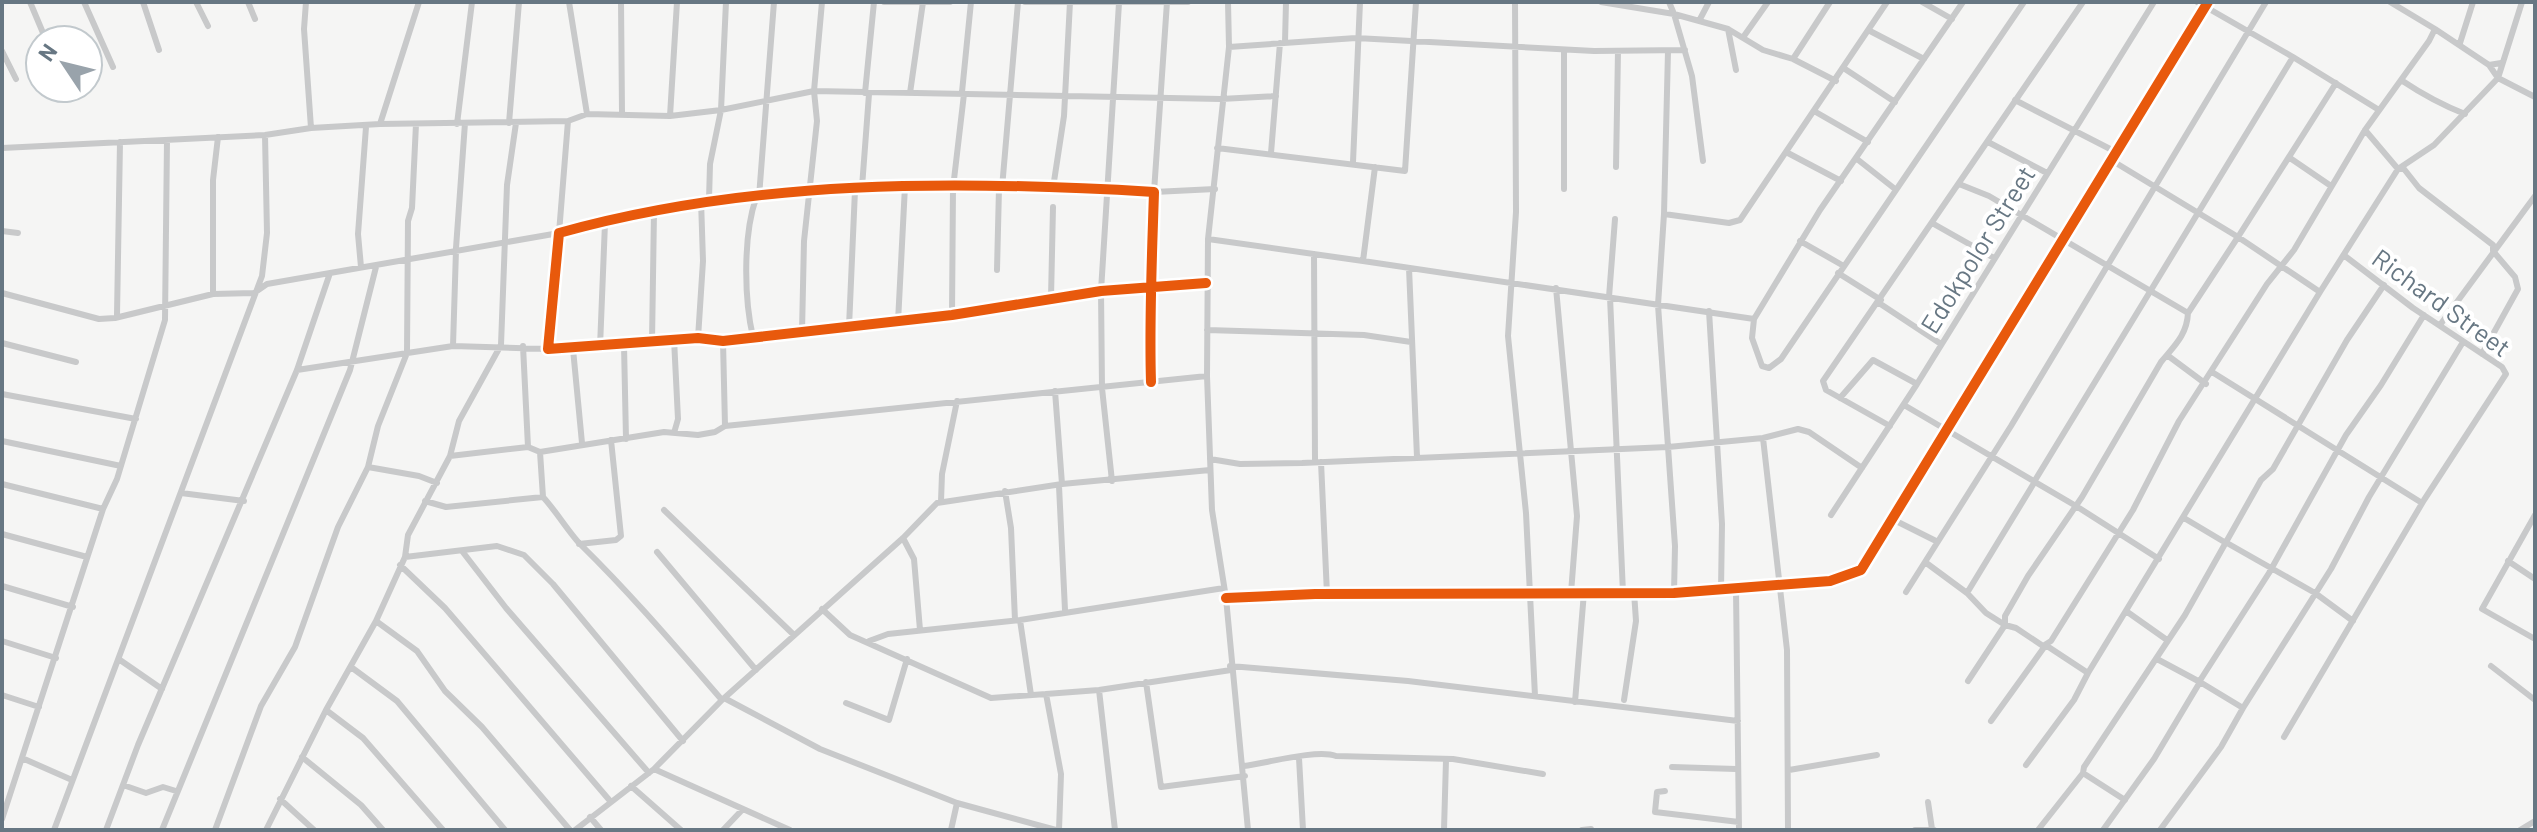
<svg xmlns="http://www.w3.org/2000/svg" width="2537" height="832" font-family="Barlow,sans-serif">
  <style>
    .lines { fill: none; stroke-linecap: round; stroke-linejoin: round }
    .minor { stroke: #c8c9ca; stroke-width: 6 }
    .cycleway-casing { stroke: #fff; stroke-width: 15 }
    .cycleway { stroke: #e8590c; stroke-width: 10 }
    .labels { text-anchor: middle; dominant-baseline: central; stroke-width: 8; stroke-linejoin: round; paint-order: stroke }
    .street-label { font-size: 26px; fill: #677783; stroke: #fff }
  </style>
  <rect width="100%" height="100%" fill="#f5f5f4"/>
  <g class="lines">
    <!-- minor -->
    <path class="minor" d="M30 2 46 40
      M84 2 113 67
      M143 2 159 50
      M196 2 208 26
      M248 2 255 19
      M306 2 304 29 311 128
      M569 2 587 114
      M621 2 622 113
      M884 2H950
      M1025 2H1188
      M1167 2 1154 192 1215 189
      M1228 2 1229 47 1208 239 1207 376 1212 510 1226 598 1248 830
      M1515 2 1516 212 1508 336 1526 513 1535 696
      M1601 2 1674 14 1692 76 1703 161
      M1669 2 1674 14 1728 29 1763 50 1793 59 1830 2
      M1922 2 1952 19
      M1699 21 1709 2
      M1728 29 1736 70
      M2435 29 2489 65 2501 63
      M1870 31 1924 59
      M1744 36 1768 2
      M1285 42 1286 2
      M2460 43 2473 2
      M1229 47 1356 38 1594 51 1685 50
      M1564 50V189
      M2 51 16 79
      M2293 57 2379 110
      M1793 59 1836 81
      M2489 65 2498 78 2535 97
      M1845 69 1895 102
      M2401 80C2422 94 2442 105 2465 114
      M69 88 70 91
      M962 92 971 2
      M865 93 874 2
      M910 93 923 2
      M2015 100 2116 152
      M1814 111 1868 142
      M670 116 677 2
      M509 123 519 2
      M380 124 419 2
      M457 124 472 2
      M2365 130 2398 169H2404L2419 188 2493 245V251L2515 277 2518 289 2482 354
      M1988 142 2047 173
      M2 148 265 135 311 128 380 124 568 121 587 114 670 116 721 110 814 91 1221 99 1276 96
      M1217 148 1405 171 1416 2
      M1786 152 1841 181
      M1271 153 1280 43
      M2290 158 2331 186
      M1857 159 1895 189
      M2111 160 2238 237 2336 83
      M1353 162 1360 2
      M1375 167 1363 261 1754 319 1752 338 1762 366 1769 368 1781 359 2024 2
      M1616 167 1618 51
      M1959 184 1989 196 2188 313
      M862 187 869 94
      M1002 188 1018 2
      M1053 188 1064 116 1070 2
      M759 197 774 2
      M709 200 710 164 721 110 726 2
      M1664 214 1668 51
      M1932 223 1994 258
      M2 231 18 233
      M1208 239 1363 261
      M1800 241 1842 265
      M456 248 465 123
      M1314 254 1315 462
      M361 267 358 234 366 127
      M1409 268 1417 457
      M997 270 999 188
      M1838 273 1881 300
      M1556 288 1577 516 1571 593
      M2320 292 2398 169 2434 145 2498 78 2522 2
      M2 293 99 319 115 318 213 294 254 293 267 284 559 233 568 121
      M213 294V180L218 137
      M1609 297 1615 219
      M1610 297 1623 593
      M1051 298 1053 207
      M1879 303 1941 344
      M1709 311 1722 524 1721 590
      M117 315 120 142
      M952 315 953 188 964 94
      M1754 319 1820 210 1963 2
      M898 322 905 186
      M2440 325 2535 196
      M849 327 855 190
      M1207 330 1364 335 1411 342
      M802 332 804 241 817 121 814 91 822 2
      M753 337C744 299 743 236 756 198
      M698 338 703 261 701 200
      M652 342 654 212
      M2 343 76 362
      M624 345 626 439
      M453 346 456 250
      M523 346 528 447 540 452 664 432 698 435 715 432 725 426 723 341
      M600 347 605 223
      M573 349 582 443
      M2167 355 2206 384
      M297 370 453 346 548 349
      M2212 372 2422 503
      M1151 382C1149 319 1152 256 1154 192 955 180 752 179 559 233L548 349 698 338 723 341 952 315 1101 291 1206 283
      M1055 391 1062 484
      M2 394 136 419
      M1840 398 1873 360 1917 384
      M1904 405 2076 506 2159 559
      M725 426 1207 376
      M1890 426 1826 390 1823 381 2083 2
      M674 433 678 419 674 339
      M1763 438 1787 650 1788 830
      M2 441 121 466
      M450 456 528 447
      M1210 459 1240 464 1302 463 1668 447 1763 438 1798 429 1809 432 1862 468
      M1321 462 1327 594
      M368 467 419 476 437 483
      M1112 481 1102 388 1101 291 1119 3
      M2034 482 2293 57 2197 2
      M2 484 103 509
      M1059 486 1065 610
      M1005 491 1011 528 1015 620
      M181 493 244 501
      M543 497C556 511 570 534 581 545 631 594 676 647 722 700
      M425 501 446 507 543 497 540 452
      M941 501 942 474 957 401
      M664 510 794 635
      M1831 515 1917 384 2154 2
      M2535 515 2482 609 2535 639
      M2184 518 2226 543
      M1892 519 1936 541
      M2 534 87 557
      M903 538 914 559 920 630
      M2227 543 2315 593 2353 621
      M579 544 616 540 621 536 611 440
      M462 551 506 608 649 773
      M657 552 756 670
      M405 557 497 546 524 555 553 584 683 741
      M2508 561 2535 579
      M1925 562 1967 593 2034 483
      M400 565 445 608 611 802
      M2 586 73 607
      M1736 590 1739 830
      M1906 592 2011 426 2266 2
      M1674 593 1675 546 1658 305 1664 214 1729 223 1740 220 1887 2
      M1967 593 1986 613 2005 625V616L2028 576 2082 497 2161 362C2174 346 2187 335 2188 313L2238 237 2320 292 2088 673 2047 646
      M1226 598 1315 594 1674 593 1830 581 1861 570 2208 2
      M822 609 850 635 991 698 1099 690 1231 670
      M2126 611 2167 640
      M1020 620 1031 695
      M376 621 417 651 445 691 482 727 570 830
      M2 641 56 658
      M869 641 888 634 1020 620 1224 588
      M120 660 162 689
      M1230 666 1408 681 1738 721
      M2491 666 2535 700
      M351 667 397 701 505 830
      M1968 681 2005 625 2016 628 2043 646 2051 641 2133 510 2179 421 2267 284 2294 250 2365 130 2429 41 2435 29 2390 2
      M1146 682 1161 787 1245 776
      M2199 682 2269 573 2346 435 2381 385 2424 315
      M1099 690 1115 830
      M1046 694 1061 774 1059 830
      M2 695 39 707
      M726 699 820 749 957 803 1056 830
      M1624 700 1636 621 1634 592
      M1575 702 1584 592
      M846 703 889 720 907 659
      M2243 708 2331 569 2369 497 2463 342
      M326 710 363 738 443 830
      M1991 721 2045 646
      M2284 737 2424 500 2506 374 2502 367 2413 308 2345 256
      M302 757 361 805 383 830
      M22 758 72 780
      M1299 758 1303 830
      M2026 765 2074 700 2088 673
      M1244 766C1267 763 1317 749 1336 756L1453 759 1543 774
      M1672 767 1736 769
      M654 769 790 830
      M1789 770 1877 755
      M2083 773 2125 800
      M123 785 146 793 163 787 176 791
      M631 786 681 830
      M1665 791 1657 792 1655 812 1739 822
      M280 799 314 830
      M1928 802 1932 829
      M590 817 601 830
      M2 819 103 509 117 479 165 320 167 140
      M54 830 262 276 267 233 265 135
      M106 830 138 745 297 370 330 273
      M162 830 350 370 376 267
      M215 830 261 706 295 647 338 527 368 467 378 426 407 353 408 221 412 208 416 124
      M266 830 326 710 376 621 405 557 408 535 450 456 459 421 501 345 507 185 516 123
      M575 830 654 769 722 700 903 538 937 503 1062 484 1210 470
      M723 830 743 809
      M951 830 957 803
      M1444 830 1446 760
      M1582 830 1591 829
      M1915 830H1934
      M2038 830 2083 773 2084 767 2185 615 2261 480 2273 469 2347 340 2384 285
      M2103 830 2154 759 2200 682 2157 659
      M2160 830 2221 747 2243 708 2200 682
      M2520 830 2535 821"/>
    <defs>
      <path id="cycleway" d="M1151 382C1149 319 1152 256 1154 192 955 180 752 179 559 233L548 349 698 338 723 341 952 315 1101 291 1206 283
        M1226 598 1315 594 1674 593 1830 581 1861 570 2208 2"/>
    </defs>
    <!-- cycleway casing -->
    <use href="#cycleway" class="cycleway-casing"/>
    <!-- cycleway -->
    <use href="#cycleway" class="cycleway"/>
  </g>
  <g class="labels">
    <!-- street labels -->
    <g class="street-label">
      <text transform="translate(1977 249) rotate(-58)">Edokpolor Street</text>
      <text transform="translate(2442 302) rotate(36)">Richard Street</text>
    </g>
  </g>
  <!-- border -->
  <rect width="2537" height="832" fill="none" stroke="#677783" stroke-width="8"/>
  <!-- north arrow -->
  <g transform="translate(64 64) rotate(305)"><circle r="38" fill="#ffffff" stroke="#c2c9cd" stroke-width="2"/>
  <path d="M0-6L14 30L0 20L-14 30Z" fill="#99a3ab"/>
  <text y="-12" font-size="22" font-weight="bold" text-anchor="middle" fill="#677783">N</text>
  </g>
</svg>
